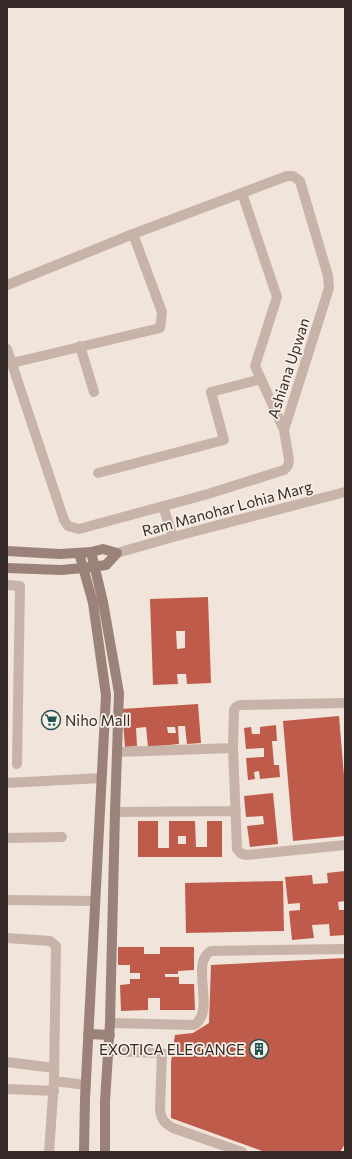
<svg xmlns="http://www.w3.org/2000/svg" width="352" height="1159" font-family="Commissioner,sans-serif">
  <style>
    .building { fill: #bf5b4a; fill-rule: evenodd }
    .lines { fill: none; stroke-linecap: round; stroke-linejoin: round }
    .street { stroke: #c8b3a8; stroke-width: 10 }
    .secondary { stroke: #9b8279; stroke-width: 10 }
    .labels { text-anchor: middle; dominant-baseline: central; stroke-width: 3.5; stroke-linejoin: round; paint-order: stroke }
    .street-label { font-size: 15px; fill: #352a28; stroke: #f8efe7 }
    .poi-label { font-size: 15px; fill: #352a28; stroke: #f8efe7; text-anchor: start }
  </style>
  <rect width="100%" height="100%" fill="#f0e4db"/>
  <!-- building -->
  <path class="building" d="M208 597 211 683 187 684 186 674H177L178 684 153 685 150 599ZM176 631H185V648L177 649Z
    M198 704 201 743 187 744 185 726H178L179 744 148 747 146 727 136 728 137 746 125 747 122 709ZM167 727H175L176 733H168Z
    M339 716 345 788V836L293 841 283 721Z
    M276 725 277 741H272L274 765H279L280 777 260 779 259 771 254 772 255 779 248 780 246 758 264 757V748L246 749 244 728 251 727 252 734H260V727Z
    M273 793 278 844 250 847 247 826 264 824 263 816 246 817 244 796Z
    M138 821H158V848H169V821H195L196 847H207V821H222V857H138ZM178 836H186V844H178Z
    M345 871V901L338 902 339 910H345V935L330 936 329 924 312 925 314 938 292 940 289 911 300 910V903L288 904 285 877 312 875 313 884 328 883 327 873Z
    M283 881 284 931 186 933 185 883Z
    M118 947H144V954H160V947H194V970L178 971V974H165V977H179V984H194L195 1010H160V998H148V1010L121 1011 120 985 130 984V979H140V973H130V965H118Z
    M345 958V1144L340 1152H265L171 1118V1062L175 1035 193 1033 209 1023 211 965Z"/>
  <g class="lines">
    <!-- street -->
    <path class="street" d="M242 193 277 297 255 366 284 430
      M7 285 133 234 287 176H293L300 181 328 276 329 288 284 430 289 460C289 465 288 467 284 470L208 494 79 529 68 526 64 520 7 349
      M80 346 94 392
      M12 363 160 328 162 312 133 234
      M98 473 224 440 211 392 261 379
      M163 506 173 537
      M117 553 173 537 345 492
      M7 585 20 586 17 764
      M345 703 240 705 236 707 234 710 233 748 237 849C240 853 242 855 247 855L345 845
      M117 752 233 748
      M7 783 101 778
      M115 812 236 811
      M7 838 62 837
      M7 900 95 901
      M7 938 50 941 56 946 54 1081
      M110 1023 194 1025C217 1012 189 962 211 951L345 949
      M108 1051 162 1053 160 1109C161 1119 164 1123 173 1128L242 1152
      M7 1062 54 1068
      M7 1089 54 1091
      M49 1152 54 1081 86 1085"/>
    <!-- secondary -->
    <path class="secondary" d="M7 551 60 554 91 552 103 549 117 553 106 565 83 568 61 570 7 568
      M91 552 103 602 119 693 115 812 110 1023 105 1101V1152
      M79 553 93 603 106 695 85 1099 84 1152
      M88 1034 110 1035"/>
  </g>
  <!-- icons -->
  <defs>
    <symbol id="supermarket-ring" viewBox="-11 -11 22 22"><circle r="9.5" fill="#f8efe7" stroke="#205452" stroke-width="1.5"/><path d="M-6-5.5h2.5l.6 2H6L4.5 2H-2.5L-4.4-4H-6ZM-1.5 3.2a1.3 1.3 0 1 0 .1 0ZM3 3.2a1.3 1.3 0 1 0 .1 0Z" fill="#205452"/></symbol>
    <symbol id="building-ring" viewBox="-11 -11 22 22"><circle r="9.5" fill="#f8efe7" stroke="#205452" stroke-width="1.5"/><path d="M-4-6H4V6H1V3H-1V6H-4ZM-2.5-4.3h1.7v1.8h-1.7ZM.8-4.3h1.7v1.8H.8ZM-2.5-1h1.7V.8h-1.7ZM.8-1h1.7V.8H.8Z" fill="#205452"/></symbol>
  </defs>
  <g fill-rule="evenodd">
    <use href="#supermarket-ring" x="40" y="709" width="22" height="22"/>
    <use href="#building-ring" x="248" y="1038" width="22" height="22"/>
  </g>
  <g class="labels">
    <!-- street labels -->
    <g class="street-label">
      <text transform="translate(288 368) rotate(-72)">Ashiana Upwan</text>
      <text transform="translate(227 508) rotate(-15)">Ram Manohar Lohia Marg</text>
    </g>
    <!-- poi labels -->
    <g class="poi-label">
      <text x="65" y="720">Niho Mall</text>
      <text x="245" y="1049" text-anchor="end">EXOTICA ELEGANCE</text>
    </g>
  </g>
  <!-- border -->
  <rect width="352" height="1159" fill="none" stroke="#352a28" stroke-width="16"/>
</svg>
